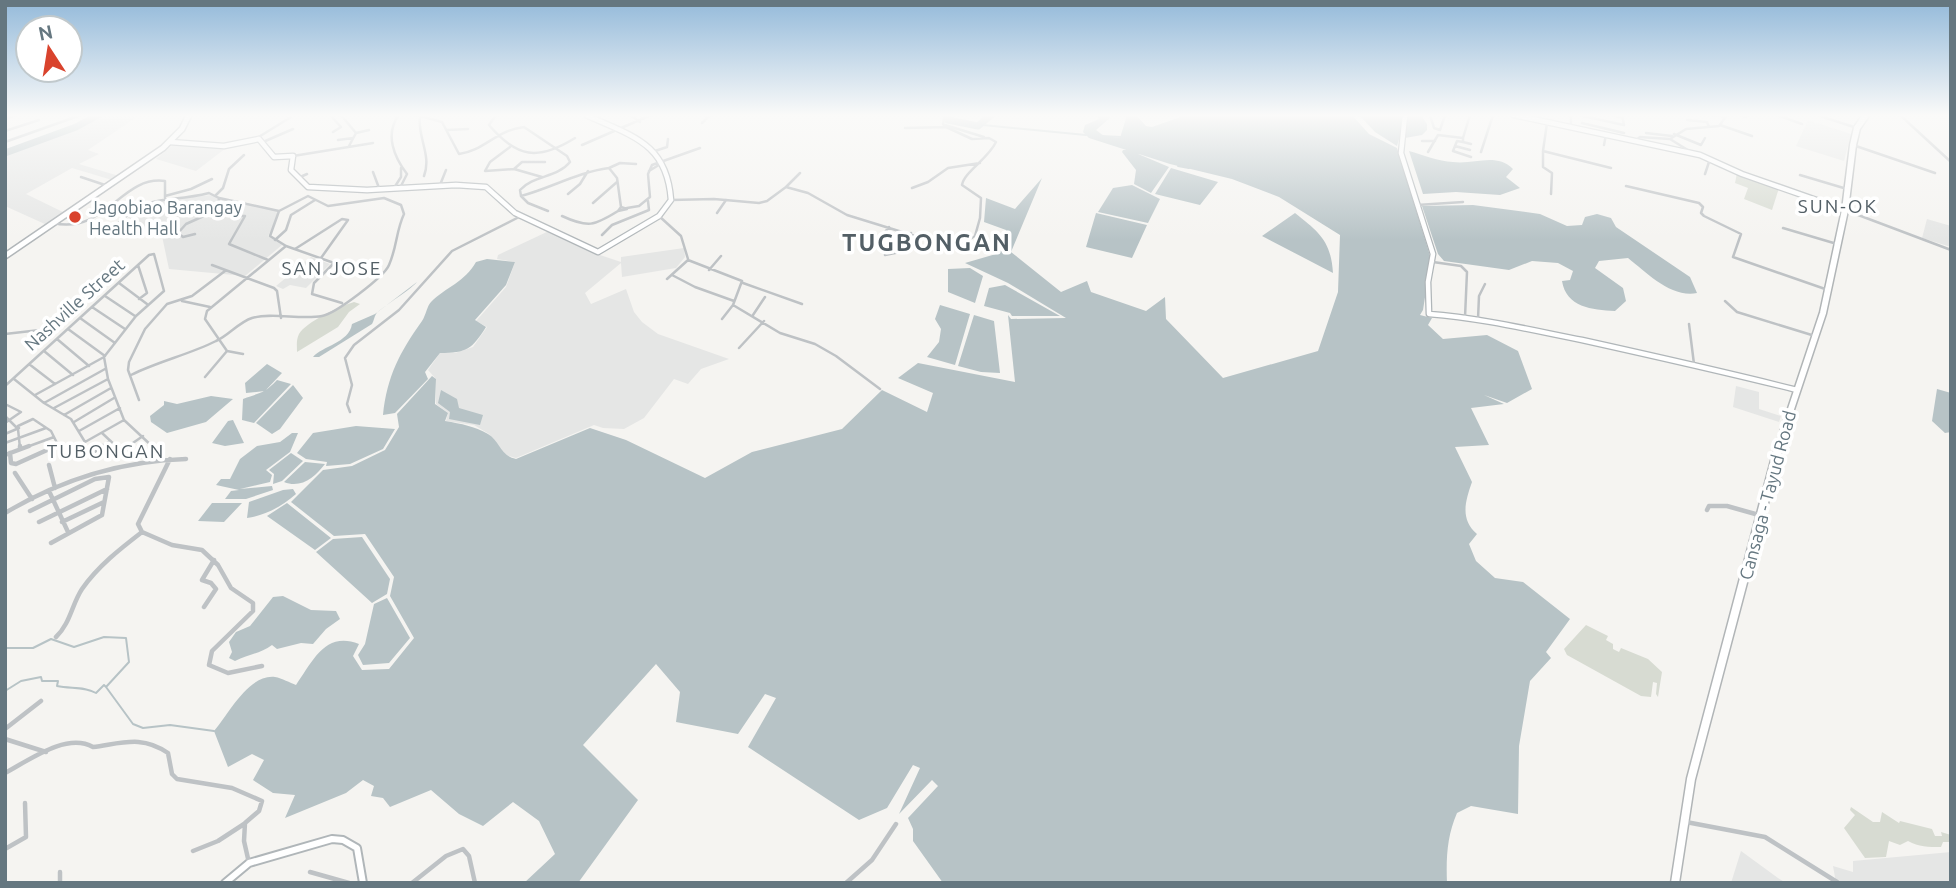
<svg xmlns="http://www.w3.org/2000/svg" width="1956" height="888" font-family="Ubuntu,sans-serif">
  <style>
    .built { fill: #e5e6e5 }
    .green { fill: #d7dbd2 }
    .water { fill: #b7c3c6 }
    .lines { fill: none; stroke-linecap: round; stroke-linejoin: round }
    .stream { stroke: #b7c3c6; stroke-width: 2 }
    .river { stroke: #b7c3c6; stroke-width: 7 }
    .secondary-far1-casing { stroke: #b0b6b9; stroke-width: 7 }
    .secondary-casing { stroke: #b0b6b9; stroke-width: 10 }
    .primary-casing { stroke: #b1b6b9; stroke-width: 8 }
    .highway-far1-casing { stroke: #b1b5b7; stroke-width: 9 }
    .highway-casing { stroke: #b1b5b7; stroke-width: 11 }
    .street-far1 { stroke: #bec2c5; stroke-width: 2.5 }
    .street { stroke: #bec2c5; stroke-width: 4.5 }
    .secondary-far1 { stroke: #fff; stroke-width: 4.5 }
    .secondary { stroke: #fff; stroke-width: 6 }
    .primary { stroke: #fff; stroke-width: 5 }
    .highway-far1 { stroke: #fff; stroke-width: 6 }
    .highway { stroke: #fff; stroke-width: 8 }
    .poi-dot { fill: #d9432d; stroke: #fff; stroke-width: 2.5 }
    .labels { text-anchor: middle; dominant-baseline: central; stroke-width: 7; stroke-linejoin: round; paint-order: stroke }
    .poi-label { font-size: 18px; fill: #657780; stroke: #fff; text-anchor: start }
    .street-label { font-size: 18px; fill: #657780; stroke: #fff }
    .neighbourhood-label { font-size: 19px; letter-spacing: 2px; fill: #535f66; stroke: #fff }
    .district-label { font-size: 24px; font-weight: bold; letter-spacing: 2px; fill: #535f66; stroke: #fff }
  </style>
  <rect width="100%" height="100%" fill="#f5f4f1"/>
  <!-- built -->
  <path class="built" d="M103 115 137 117 88 150 99 154 79 164 119 176 112 180 72 168 26 194 65 213 47 225 5 206V154Z
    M1808 120 1851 134 1844 161 1796 146Z
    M175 143 226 148 196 171 156 159Z
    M212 195 276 210 278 217 268 236 282 245 245 276 169 269 162 236 121 222 154 201Z
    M1927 219 1951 226V247L1922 238Z
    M551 230 594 253 621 262V257L684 248 685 257 676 268 622 277 621 263 585 293 591 304 626 289 634 312 642 322 658 334 729 359 701 369 688 384 674 379 644 418 624 429 603 428 594 425 516 458 505 455 489 434 474 425 446 421 448 413 436 404V379L428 370 440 353H455L473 347 487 327 476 321 506 287 515 262 497 259 498 255Z
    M311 257 330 264 306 288 290 285 283 289 276 286Z
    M1736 386 1759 392V409L1781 416 1779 422 1733 407Z
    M1741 851 1778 878 1786 883H1731Z
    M1951 852V883H1836L1833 866 1853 872V861Z"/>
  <!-- green -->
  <path class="green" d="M1737 173 1779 188 1772 210 1744 199 1748 188 1735 183Z
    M354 302 360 304 349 312 338 327 297 352C297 346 296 340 299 334 306 322 340 306 354 302Z
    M1586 625 1608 636 1606 640 1613 644V649L1619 652 1621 648 1648 659 1662 672 1658 697 1656 694 1657 683 1653 682 1651 697 1641 696 1567 655 1564 649Z
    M1851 807 1873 822H1880L1882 812 1899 823 1900 821 1932 829 1935 836H1942L1941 832 1951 835V842H1943L1941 847C1928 847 1919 847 1908 841L1900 845 1889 841 1886 857 1865 858 1844 828 1855 815 1850 810Z"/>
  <!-- water -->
  <path class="water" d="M1097 115H1110V118L1096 130 1104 136 1120 138 1127 115H1136L1146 126 1152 127 1186 115H1352L1369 134 1397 148 1431 259 1423 310 1420 315 1432 318 1428 325 1443 339 1487 335 1518 351 1532 389 1507 403 1484 395 1504 404 1471 408 1489 445 1455 447 1472 482C1465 502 1460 519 1477 534L1469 544 1476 561 1495 578 1523 582 1570 619 1546 652 1551 658 1530 681 1519 746 1518 814 1471 806 1457 813C1447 836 1446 858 1447 883H943L913 841V829L908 818 938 786 932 780 899 814 920 768 913 765 887 808 859 820 748 747 776 698 765 694 738 734 676 722 680 692 656 664 583 745 638 800 578 883H524L555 854 539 821 513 802 483 826 459 814 431 790 390 807 383 798 371 796 374 786 363 780 346 793 285 818 295 795 273 793 253 780 264 760 252 754 228 767 214 731C229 714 248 674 275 677 282 678 290 683 296 685 313 661 325 631 359 644L353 656 362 670 389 669 414 638 390 596 394 577 365 534 334 536 291 502 323 470 352 466 385 450 399 427 397 414 432 376 436 379 435 404 448 413 445 421C462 424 474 426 488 434 500 441 500 456 516 459L590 428 626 440 705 478 752 452 842 429 882 390 927 412 933 393 898 378 918 363 1015 382 1008 315 1011 319 1066 318 1008 283 965 263 996 254 1006 230 984 222 986 198 1015 209 1042 178 1011 252 1061 292 1087 281 1091 292 1146 311 1165 297 1166 319 1223 378 1318 351 1338 292 1340 235 1279 197 1232 179 1170 164 1089 138 1083 132 1085 125 1099 119Z
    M1359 115H1421L1427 124V130L1422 135 1399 139 1397 146 1375 132Z
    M1124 148 1169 167 1151 193 1134 184 1136 170 1122 152Z
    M1409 151C1423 155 1438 161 1453 162 1474 165 1496 152 1513 169L1506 177 1520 188 1500 195 1456 192 1423 194Z
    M1171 168 1218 182 1200 205 1155 194Z
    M1132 185 1160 199 1148 223 1098 212 1113 188Z
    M1473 205 1540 214 1567 226 1582 225 1585 217 1597 214 1611 218 1616 227 1690 277 1697 293C1671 298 1647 273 1628 258L1599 261 1595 268 1623 288 1626 301 1615 311C1592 310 1566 307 1562 281L1570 280 1573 271 1558 263 1532 261 1509 270 1444 261 1438 254 1422 206Z
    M1096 213 1147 225 1132 258 1086 247Z
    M1295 213C1319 232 1331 241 1333 273L1262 236Z
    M487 259 515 262 506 285 475 320 486 327C472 349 467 353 440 353L425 372 428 379 395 413 383 415C387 376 400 352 422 321 426 315 427 306 431 302 446 287 465 282 476 262Z
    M970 268 983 276 975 303 948 292V269Z
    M417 282C408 292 380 308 376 314 374 317 374 321 372 324L319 357H313C322 346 349 343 352 324L375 314Z
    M1005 285 1060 316H1012L1010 313 984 306 989 288Z
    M940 305 970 314 955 365 927 357 939 342 941 329 935 319Z
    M974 315 994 321 1000 373 981 372 958 366Z
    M267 364 282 373 265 391 246 393 245 383Z
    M277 380 291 384 254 423 242 420 243 399C260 392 263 395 277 380Z
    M293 385 303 398 280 429 272 434 256 423Z
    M1937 389 1951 393V432L1945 433 1932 421Z
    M441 390 457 399 459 408 483 415 480 425 449 419 450 412 438 403Z
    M211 396 233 399 206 422 167 433 151 422 150 416 164 405V401L177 404Z
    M233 420 244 443 225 446 212 443 228 421Z
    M356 426 395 429 383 449 350 464 326 466 327 462 306 459 297 453 313 433Z
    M292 433H298L290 452 266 470 272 475 270 482 240 489 272 486 273 490 246 499H225L231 491 239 490 216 485 221 479H230L240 459 257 446 280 442Z
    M291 453 303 461 282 481 273 484 274 474 269 470Z
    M305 462 325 464C315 477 301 489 284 482Z
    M293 489 296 494C281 507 266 515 247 518L249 502 283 490Z
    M212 503H242L224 522 198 521Z
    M287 503 331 538 315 550 267 516Z
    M362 537 390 579 387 594 372 603 316 552 333 539Z
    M283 596 311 610 336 611 340 619 326 629 313 644 301 643 277 649 272 645C260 654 248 654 235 661L229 658 232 652 229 642 236 632 250 626 273 597Z
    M387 598 410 638 389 663 363 665 358 655 365 644 374 604Z"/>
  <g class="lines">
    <!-- stream -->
    <path class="stream" d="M983 125 1086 135
      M1102 136 1121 137
      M1178 166 1189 168
      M5 648H33L51 639 74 647 104 637 126 638 129 662 106 687 133 724 143 728 170 725 214 731
      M5 691 21 681 41 677 42 681H58L57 686C71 689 84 686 96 693L104 685 106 687"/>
    <!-- river -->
    <path class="river" d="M949 115 948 120 978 126 991 115
      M5 153 76 127 98 115"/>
    <defs>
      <path id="secondary-far1" d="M1405 115 1401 153 1433 254 1428 282 1429 314C1481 318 1531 330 1582 340 1654 356 1726 372 1797 390
        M1514 115 1700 155 1742 174 1845 210
        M170 142 224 146 259 139 274 157 293 156 291 170 308 187 367 190 456 185 486 187 515 213 598 252 659 216 671 200C667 143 632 136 586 115"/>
      <path id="secondary" d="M225 883 249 863 332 839 343 840 357 848 363 883"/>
      <path id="primary" d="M5 256 163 148 182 129 189 115"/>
      <path id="highway-far1" d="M1778 448 1823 313 1845 210 1853 145 1857 128 1866 115"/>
      <path id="highway" d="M1675 883 1691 779 1779 446"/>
    </defs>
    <!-- secondary-far1 casing -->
    <use href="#secondary-far1" class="secondary-far1-casing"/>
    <!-- secondary casing -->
    <use href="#secondary" class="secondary-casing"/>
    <!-- primary casing -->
    <use href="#primary" class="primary-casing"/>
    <!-- highway-far1 casing -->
    <use href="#highway-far1" class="highway-far1-casing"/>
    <!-- highway casing -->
    <use href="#highway" class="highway-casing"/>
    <!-- street-far1 -->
    <path class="street-far1" d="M330 115 341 127 333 132
      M341 115 356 133 349 146
      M416 115 442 122 459 154C484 151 496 130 524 127L567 156 570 162C557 178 534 175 520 190L521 196
      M496 115 489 125C517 158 538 161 575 138
      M630 115 640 122
      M1430 115 1434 128 1440 130 1445 115
      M1571 115V126
      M1612 115 1623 118
      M1622 115 1624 125
      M1714 115 1726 117
      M1740 115 1746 117
      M1777 115 1802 124
      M1817 115 1857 128
      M1900 115 1951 162
      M398 116C385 135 394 157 407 174L400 188
      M420 116C417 137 432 155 424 176
      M1583 116 1624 125
      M5 120 15 115
      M1687 120 1707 122 1709 127
      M702 123 710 115
      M1547 123 1543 151 1611 168
      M1582 123 1624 133
      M945 125 984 137
      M1720 125 1752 136
      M905 128 946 127 943 124 945 115
      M447 130 468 129
      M5 131 39 120
      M356 133 369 130
      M1646 133 1672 136
      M1674 134 1701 145 1705 138
      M257 138 291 117
      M1463 138 1470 115
      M1670 139 1686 129 1719 126 1727 115
      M338 140 353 138
      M1636 140 1640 137 1670 139 1691 152
      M1422 141H1435
      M5 142 81 115
      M263 142 293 129
      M1463 142 1457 141 1453 151 1471 157
      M582 145 651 115
      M1604 145 1606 134
      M1853 145 1935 173
      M1455 146 1470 150
      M510 147 490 162 485 171 514 169 522 162H545
      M655 151 667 147 668 139
      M1543 151V167L1552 173 1551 194
      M1428 152 1438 135 1463 138V142L1471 144
      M1481 152 1493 115
      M293 156 373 143
      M609 168 620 163 636 164
      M514 169 542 177
      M649 171 662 163
      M373 172 379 188
      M1705 174 1710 159
      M1800 175 1847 189
      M81 177 108 186
      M298 178 307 174
      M440 185 446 170
      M1626 186 1699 203 1703 207 1701 213 1704 216 1741 234 1733 257 1828 290
      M786 187 800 173
      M394 188 401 177V168
      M912 188 928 182 948 168 980 163
      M568 194 580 184 588 171
      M216 195 223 188 229 169 244 155
      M165 196 191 189 212 179
      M521 196C551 188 578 172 609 168L617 178 621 207
      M521 196 528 203 548 211
      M219 198 279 211 270 236 286 246 207 311 205 319 227 351 243 354
      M671 200 714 199 759 203 767 201 786 187 808 193 847 215 954 248 975 236 980 218 981 198 962 185C964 172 988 159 996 142L989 138 972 139 946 127
      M593 203 617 182
      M1417 205 1463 202
      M621 207 627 209 618 211Z
      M627 208 639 206 650 197 648 174 652 165 700 148
      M1845 210 1951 250
      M717 213 726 200
      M208 215 245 216 229 244 268 260
      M562 216C588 228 594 226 618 211
      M659 216 681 236 688 259
      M53 223C106 235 121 175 165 181V198
      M116 225C152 191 166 204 209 193L219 198 217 214
      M1783 228 1837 244
      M195 234 183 237 178 233 186 224 217 210
      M602 235 612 225 649 210 648 201
      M881 237 889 227
      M275 240 286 230 291 215 315 200
      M286 246 334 263 314 283 312 294 342 303
      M295 249 342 219 348 220 321 258
      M885 255 905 251 911 233
      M688 260 742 281 733 305 722 319
      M1433 262 1461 266 1467 272 1465 317
      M138 265 147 293 139 299
      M212 265 274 288 277 291 281 318
      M709 270 721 256
      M672 275 695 287 734 301
      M667 279 688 260
      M119 283 147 304
      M743 283 802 304
      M105 296 135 316
      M182 301 210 307
      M1725 301 1737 312 1815 336
      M733 305 780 333 815 344 836 356 880 389
      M92 307 125 329
      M753 315 765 297
      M80 318 115 343
      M1478 319 1479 296 1485 284
      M1689 324 1694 364
      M68 329 105 356
      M5 334 40 330
      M57 339 89 366
      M739 348 764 321
      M44 351 73 375
      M104 357 108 379 124 420 153 447
      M29 364 55 384
      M131 375C159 361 188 355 216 341 228 336 239 322 252 318 271 312 301 320 322 316 335 314 384 277 389 265 397 247 396 231 404 214L401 205 384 198 328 206 308 196 279 211
      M205 377 227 351
      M14 379 44 403 71 419 85 442 124 420
      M5 386 149 255 154 254 164 291 136 316 104 357 35 395
      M139 400 128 370 129 362 145 329 167 304 192 296 225 271
      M44 403 105 369
      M5 404 21 412 5 423
      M54 408 108 379
      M350 412 347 404 352 385 345 358 354 345 399 310 452 251 521 216
      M64 415 111 388
      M5 416 18 429 20 448
      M74 422 114 398
      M18 426 33 419 51 431 58 445 52 448
      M79 431 120 408
      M102 433 118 448
      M5 434 19 428
      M5 443 46 428
      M127 447 143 436
      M24 448 54 437
      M99 448 110 441
      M120 448H127"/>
    <!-- street -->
    <path class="street" d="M116 446 118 448
      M125 446 115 450 114 455 124 454 128 449 125 446
      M20 449V446
      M10 453 11 463 16 464 56 446
      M91 453 102 446
      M5 455 29 446
      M170 459 138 524 142 532 172 545 202 550 218 565 231 588 253 603V611L212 651 209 665 228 673 262 666
      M49 465 55 488
      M15 473 32 499
      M49 491 68 532
      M1707 510 1709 506H1727L1759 515
      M30 511 95 479 109 477 102 515 51 543
      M5 513C62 479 120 461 186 459
      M39 522 107 489
      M62 522 104 502
      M204 607 216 589 211 583 202 580 214 560
      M56 637C70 624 72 604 82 589 98 566 120 549 142 532
      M5 729 41 701
      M5 739 46 752
      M5 773C28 761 66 732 93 747 123 743 142 735 168 753L172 774 177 779 232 788 262 801 259 811 245 823 244 841 249 863
      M1686 822 1765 837 1837 882
      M5 849 26 837 25 803
      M193 851 218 841 244 824
      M60 872V883
      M310 872 349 883
      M412 883 446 856 463 849 469 856 475 883
      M846 883 872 860 896 824"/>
    <!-- secondary-far1 -->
    <use href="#secondary-far1" class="secondary-far1"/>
    <!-- secondary -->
    <use href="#secondary" class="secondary"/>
    <!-- primary -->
    <use href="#primary" class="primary"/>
    <!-- highway-far1 -->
    <use href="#highway-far1" class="highway-far1"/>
    <!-- highway -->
    <use href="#highway" class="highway"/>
  </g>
  <!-- sky -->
  <linearGradient id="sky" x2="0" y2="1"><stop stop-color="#94bada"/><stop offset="0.48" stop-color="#fafaf9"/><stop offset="1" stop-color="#fafaf9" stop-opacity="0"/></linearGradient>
  <rect width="1956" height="240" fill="url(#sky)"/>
  <!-- markers -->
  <circle class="poi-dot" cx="75" cy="217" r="7"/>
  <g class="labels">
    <!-- poi labels -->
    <g class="poi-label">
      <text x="89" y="207">Jagobiao Barangay<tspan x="89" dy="21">Health Hall</tspan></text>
    </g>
    <!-- street labels -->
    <g class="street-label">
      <text transform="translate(74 304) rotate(-42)">Nashville Street</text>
      <text transform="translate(1767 495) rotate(-75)">Cansaga - Tayud Road</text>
    </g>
    <!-- neighbourhood labels -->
    <g class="neighbourhood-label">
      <text x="1838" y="206">SUN-OK</text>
      <text x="332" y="268">SAN JOSE</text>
      <text x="106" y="451">TUBONGAN</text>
    </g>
    <!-- district labels -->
    <g class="district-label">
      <text x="927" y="242">TUGBONGAN</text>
    </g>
  </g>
  <!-- border -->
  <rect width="1956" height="888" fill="none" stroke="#657780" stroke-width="14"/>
  <!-- north arrow -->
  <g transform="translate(49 49) rotate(348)"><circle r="33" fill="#ffffff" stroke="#c1c9cc" stroke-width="2"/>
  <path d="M0-5L12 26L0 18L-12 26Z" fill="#d9432d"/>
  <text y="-10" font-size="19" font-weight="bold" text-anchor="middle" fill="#657780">N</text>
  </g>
</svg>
